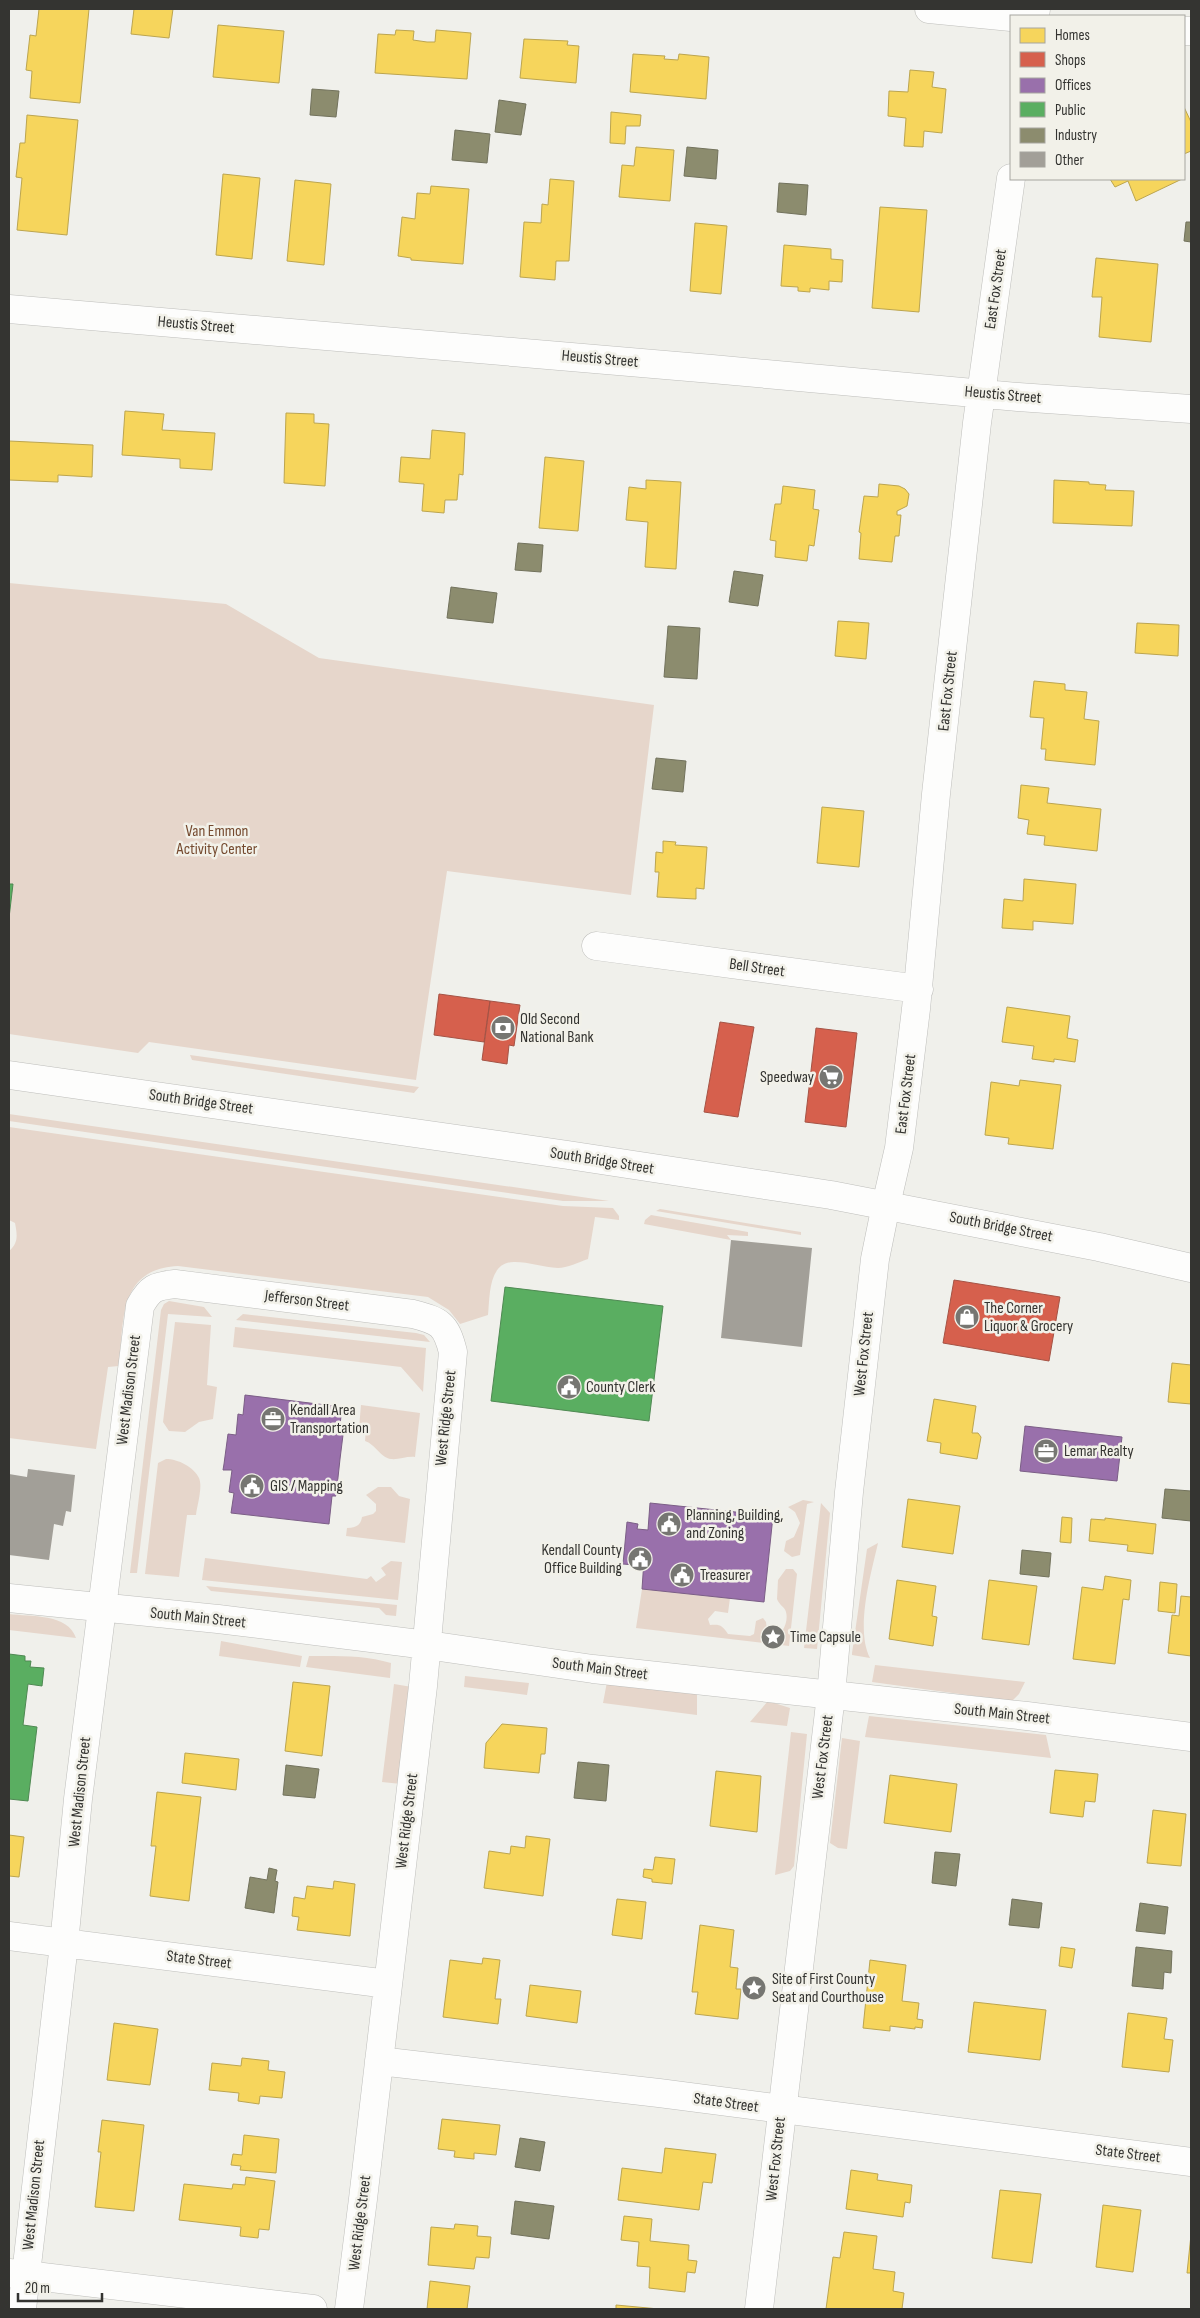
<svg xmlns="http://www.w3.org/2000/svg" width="1200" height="2318" font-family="'Sofia Sans Condensed',sans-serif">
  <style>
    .green { fill: #e6d6cb }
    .homes { fill: #f6d55c; stroke: #bca54f }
    .shops { fill: #d6604d; stroke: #a55345 }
    .offices { fill: #9970ab; stroke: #7b5e86 }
    .public { fill: #5aae61; stroke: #4f8953 }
    .industry { fill: #8c8c6e; stroke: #72725c }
    .building { fill: #a29f98 }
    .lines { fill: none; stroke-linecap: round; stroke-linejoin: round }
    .street-casing { stroke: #bebebb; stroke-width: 29 }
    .secondary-casing { stroke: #bebebb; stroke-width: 29 }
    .highway-casing { stroke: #bebebb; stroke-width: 29 }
    .street { stroke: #fdfdfc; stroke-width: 28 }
    .secondary { stroke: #fdfdfc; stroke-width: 28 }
    .highway { stroke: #fdfdfc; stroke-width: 28 }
    .labels { text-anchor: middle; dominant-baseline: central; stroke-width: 5; stroke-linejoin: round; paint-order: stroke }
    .street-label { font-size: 16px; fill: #343431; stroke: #f2f1e9 }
    .park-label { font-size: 16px; fill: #754a2f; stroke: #f2f1e9 }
    .poi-label { font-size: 16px; fill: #343431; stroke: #f2f1e9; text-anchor: start }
  </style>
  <rect width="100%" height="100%" fill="#f0f0eb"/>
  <!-- green -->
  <path class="green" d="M9 583 226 604 319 658 654 705 631 895 447 871 416 1080 149 1042 138 1053 9 1034Z
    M190 1055 419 1087 414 1093 192 1060Z
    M9 1114 609 1201H563L9 1121Z
    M9 1127 563 1206 613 1208 619 1216V1220L595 1217 588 1259C579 1262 567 1268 558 1268 543 1267 529 1262 515 1262 488 1261 490 1296 488 1315L460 1324 449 1310 428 1297 178 1266C118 1269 124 1321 119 1366L108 1367 96 1449 9 1438V1251C19 1243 17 1234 15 1223L9 1220Z
    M660 1209 801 1232V1235L656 1211Z
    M651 1215 748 1232V1236L727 1235 731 1240 644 1224 645 1220Z
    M169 1301 204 1307 212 1317 168 1314 137 1573H130L161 1310 164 1304Z
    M243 1314 416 1333 424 1335 430 1342 236 1320Z
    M175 1322 211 1325 207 1385 217 1387 213 1419 199 1422 185 1432 169 1431 163 1422Z
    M235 1327 426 1348 423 1392 401 1367 233 1347Z
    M361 1405 420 1413 415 1457C407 1456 398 1460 391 1459 381 1458 375 1444 365 1441L366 1429 359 1428Z
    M166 1459C178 1459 194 1467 199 1478 203 1487 197 1506 196 1515H187L179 1577 145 1574 158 1463Z
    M378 1487H391L399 1496 410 1499 405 1543 346 1536 347 1528C356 1528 361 1525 362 1517L373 1514 376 1511V1504L366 1495Z
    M803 1500 814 1502 807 1504 800 1555 792 1557 784 1551 786 1541 794 1537 800 1523 795 1512 788 1507Z
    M821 1503 830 1513 817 1649 804 1648Z
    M878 1543C871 1574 855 1629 870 1658L852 1655V1653L867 1549Z
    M205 1558 367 1579 371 1576 376 1582 386 1575 381 1568 391 1561 402 1562 398 1600 202 1580Z
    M786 1569H793L797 1574 789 1646 636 1628 642 1589 730 1598 728 1613 715 1611 708 1619 710 1625C720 1624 722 1625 728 1634L750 1636 754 1634 756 1621 763 1618 766 1622 768 1639 772 1640C781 1636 789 1623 786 1612 785 1607 779 1605 777 1599L778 1580Z
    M206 1586 397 1605 396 1616 386 1615 379 1608 211 1591Z
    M9 1614C30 1617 68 1613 76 1638L9 1630Z
    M221 1641 302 1656 300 1667 219 1656Z
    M309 1656C336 1656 365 1655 391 1663L390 1678 306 1667Z
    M875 1665 1025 1682 1019 1694 1013 1700H1004L872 1682Z
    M465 1676 529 1683 527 1695 464 1687Z
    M607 1682 697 1693V1715L603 1703Z
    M394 1684 412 1687 401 1784 382 1782Z
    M768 1701 790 1708 787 1726 750 1722Z
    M869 1716 1046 1735 1051 1758 865 1737Z
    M791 1732 807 1734 794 1866 790 1871 775 1875Z
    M842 1738 860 1741 847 1849 838 1848 830 1843Z"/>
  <!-- homes -->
  <path class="homes" d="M39 9H89L80 103 30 98 32 71 26 70 30 35 36 36Z
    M134 9H173L169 38 131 34Z
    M218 25 284 31 279 83 213 77Z
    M396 30 414 31 413 40 427 42H435L436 30 471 33 467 79 375 73 378 34 395 35Z
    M524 39 568 41 567 45 579 46 576 83 520 78Z
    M633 54 665 56 664 59 678 60 679 54 709 57 706 99 630 92Z
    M910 70 934 72 932 87 946 89 942 133 924 131 923 147 904 146 906 118 888 116 889 91 908 92Z
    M1184 107 1191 122V151L1184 154Z
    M611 112 641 115 640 126H626L625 144 610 143Z
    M27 115 78 120 67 235 17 230 22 178 16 177 20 143H25Z
    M636 147 674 150 670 201 619 197 622 165 634 166Z
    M223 174 260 178 252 259 216 255Z
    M550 179 574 181 569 261H556L555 280 520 277 524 222 541 223 542 204 548 205Z
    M1110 179H1182L1136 201 1128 181 1115 187Z
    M295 180 331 184 324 265 287 261Z
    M431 186 469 189 463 264 411 260V258L398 256 402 217 415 219 417 193 430 194Z
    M880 207 927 210 919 312 872 308Z
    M695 223 727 226 721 294 690 291Z
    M784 245 831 249V259L843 260 842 282 829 281V290L810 288V292L798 291V287L781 286Z
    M1096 258 1158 264 1151 342 1099 337 1102 297H1092Z
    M125 411 164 414 162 430 215 433 212 470 180 468V459L122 455Z
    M286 413 314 414V423L329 424 325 486 284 483Z
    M432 430 465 433 463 475 459 474 457 500H445L444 513 422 511 424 484 399 482 401 457 430 459Z
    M9 441 93 445 92 477 58 475V482L9 480Z
    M545 457 584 461 578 531 539 528Z
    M646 480 681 482 676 569 645 567 648 522 626 520 629 487 646 489Z
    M1054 480 1089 482V484L1106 485 1105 490 1134 491 1132 526 1053 523Z
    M879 484 899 486 905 489 909 494 907 506 897 511V515H901L899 536H895L892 562 859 559 861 533 859 532 864 496 878 497Z
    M783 486 815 490 813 509 819 510 814 546 809 545 807 561 775 557 776 541 770 540 775 504H781Z
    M838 621 869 623 866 659 835 656Z
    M1137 623 1179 625 1178 656 1135 653Z
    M1034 681 1065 684V690L1087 692 1084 719 1099 721 1095 765 1045 760 1046 749H1041L1044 718 1030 717Z
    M1021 785 1049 788 1047 803 1101 809 1097 851 1044 845 1045 836 1027 834 1029 820 1018 818Z
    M822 807 864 811 859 867 817 863Z
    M663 841 676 842 675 845 707 847 704 889 696 888V899L657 897 659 872H655L656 852 663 853Z
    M1024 879 1076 884 1073 924 1033 921V930L1002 928 1004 899 1023 901Z
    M1007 1007 1070 1016 1067 1038 1078 1040 1075 1062 1054 1059V1062L1032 1059 1034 1046 1002 1042Z
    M1020 1080 1061 1085 1053 1149 1008 1144 1009 1138 985 1135 991 1082 1019 1086Z
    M1172 1363 1191 1365V1404L1168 1402Z
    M934 1399 976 1406 972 1433H978L981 1437 977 1459 940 1453 941 1443 927 1441Z
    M908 1499 960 1506 953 1554 902 1547Z
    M1062 1517 1072 1518 1071 1543 1060 1542Z
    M1105 1518 1156 1524 1153 1554 1127 1551 1128 1545 1089 1541 1091 1519 1105 1520Z
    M1105 1576 1131 1580 1129 1600 1123 1599 1115 1664 1073 1659 1082 1587 1103 1590Z
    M897 1580 936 1586 932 1616 937 1617 933 1646 889 1639Z
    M989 1580 1037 1586 1029 1645 982 1639Z
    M1160 1582 1177 1584 1175 1613 1158 1611Z
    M1181 1596 1191 1597V1656L1168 1653 1172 1615 1179 1616Z
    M293 1682 330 1686 322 1756 285 1751Z
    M502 1724 547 1728 545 1754H541L539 1773 484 1768 486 1743Z
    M185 1753 239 1759 236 1790 182 1783Z
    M1055 1770 1098 1774 1095 1802 1085 1801 1083 1817 1050 1813Z
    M716 1771 761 1776 757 1832 710 1826Z
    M890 1775 957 1784 951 1832 884 1823Z
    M157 1792 201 1797 189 1901 150 1896 156 1846H151Z
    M1153 1810 1186 1814 1181 1866 1147 1863Z
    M9 1835 24 1837 19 1877 9 1876Z
    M526 1836 550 1839 543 1896 484 1888 489 1851 510 1854 511 1846 525 1848Z
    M655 1857 675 1859 672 1884 652 1882V1879L643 1877 644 1869 653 1870Z
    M334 1881 355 1884 350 1936 297 1930 299 1917 292 1916 294 1897 305 1899 307 1886 333 1889Z
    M617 1899 646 1902 642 1939 612 1935Z
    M700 1925 734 1930 730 1967 738 1968 736 1989H741L738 2019 695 2014 698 1992H692Z
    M1061 1947 1075 1949 1072 1968 1059 1966Z
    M483 1958 500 1960 495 1999H501L498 2024 443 2017 450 1960 482 1964Z
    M870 1960 906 1965 902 2001 919 2003 917 2019 923 2020 922 2028 915 2027V2029L890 2026V2031L863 2028Z
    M530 1985 581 1991 577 2023 526 2016Z
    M974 2002 1046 2010 1040 2060 968 2052Z
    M1128 2013 1167 2018 1164 2039 1173 2040 1169 2072 1122 2067Z
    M114 2023 158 2029 150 2085 107 2080Z
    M242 2058 269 2061 268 2070 285 2072 282 2098 260 2096 259 2104 238 2101 239 2093 209 2090 212 2063 241 2066Z
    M442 2119 500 2125 496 2155 474 2153V2159L454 2157 455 2151 438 2149Z
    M102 2120 144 2125 134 2211 95 2207 101 2152H98Z
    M244 2135 279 2139 276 2173 240 2170 241 2166 231 2165 233 2154 242 2155Z
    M665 2148 716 2154 712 2183 703 2182 699 2210 618 2200 622 2168 662 2173Z
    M851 2170 878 2174 877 2180 912 2185 910 2203 905 2202 903 2217 846 2209Z
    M246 2177 275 2181 269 2230 259 2229 258 2238 240 2236 241 2227 179 2220 184 2184 232 2189 233 2184 245 2185Z
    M1000 2190 1041 2194 1032 2263 992 2258Z
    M1103 2205 1141 2210 1133 2272 1096 2267Z
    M624 2216 652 2219 650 2241 689 2245 688 2260 697 2261 695 2273 687 2272 685 2292 649 2288 650 2267 637 2266 639 2242 621 2240Z
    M455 2224 478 2226 477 2236 491 2237 489 2258 476 2257 474 2269 428 2265 431 2227 454 2229Z
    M844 2232 877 2236 873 2269 895 2272 893 2291 904 2293 902 2309H826L833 2257 840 2258Z
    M1191 2235V2273H1187Z
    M430 2281 470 2286 467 2309H427Z
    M616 2305 659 2309H616Z"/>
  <!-- shops -->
  <path class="shops" d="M439 994 490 1001 484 1042 434 1035Z
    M490 1001 520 1005 514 1046 509 1045 507 1064 482 1060Z
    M720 1022 754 1027 738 1117 704 1112Z
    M816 1028 857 1033 846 1127 805 1122Z
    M954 1280 1060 1297 1049 1361 943 1343Z"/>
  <!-- offices -->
  <path class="offices" d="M245 1395 342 1407 339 1434 343 1435 340 1459 336 1496H332L329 1524 231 1513 234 1493 229 1492 232 1470H223L224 1464 228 1434 236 1435 238 1414 243 1415Z
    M1025 1426 1122 1437 1117 1481 1020 1471Z
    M650 1503 773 1516 764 1602 642 1589 644 1560 634 1558V1565L623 1564 627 1522 638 1524 637 1529 648 1530Z"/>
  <!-- public -->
  <path class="public" d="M9 884H13L9 918Z
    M505 1287 663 1306 649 1421 491 1401Z
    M9 1654 25 1656V1661H31L30 1667 44 1668 42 1686 28 1684 23 1725 37 1727 28 1801 9 1799Z"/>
  <!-- industry -->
  <path class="industry" d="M312 89 339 91 336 117 310 115Z
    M499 100 526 104 521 135 495 132Z
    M455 130 490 134 487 163 452 160Z
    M687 147 718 150 716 179 684 176Z
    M779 183 808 185 806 215 777 212Z
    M1186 222H1191V242L1184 241Z
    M518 543 543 545 541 572 515 570Z
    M734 571 763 575 758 606 729 602Z
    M451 587 497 593 493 623 447 618Z
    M668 626 700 628 697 679 664 677Z
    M656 758 686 761 683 792 652 789Z
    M1165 1489 1191 1491V1521L1162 1518Z
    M1022 1550 1051 1553 1049 1577 1020 1574Z
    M578 1762 609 1765 606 1801 574 1798Z
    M286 1765 319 1769 315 1798 283 1795Z
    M935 1852 960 1854 956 1886 932 1883Z
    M269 1868 277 1870 275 1881 278 1882 274 1913 245 1908 250 1877 267 1880Z
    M1012 1899 1042 1903 1039 1928 1009 1925Z
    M1140 1903 1168 1907 1165 1934 1136 1931Z
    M1136 1947 1172 1951 1171 1973 1164 1972 1163 1989 1132 1986Z
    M520 2138 545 2142 540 2171 515 2167Z
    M515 2201 554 2206 549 2239 511 2234Z"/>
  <!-- building -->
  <path class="building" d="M731 1240 812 1248 802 1347 721 1338Z
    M28 1469 75 1475 71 1512 66 1511 63 1526 54 1524 49 1560 9 1555V1474L27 1477Z"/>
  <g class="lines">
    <defs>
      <path id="street" d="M929 9 1011 17
        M1035 16 1036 9
        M1184 31H1191
        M9 309 712 369 1018 397 1191 409
        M596 946 919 989
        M886 1205 899 1148 916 1009 936 794 977 423 1011 178
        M9 1598 218 1619 427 1645 593 1669 1027 1716 1191 1737
        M9 1936 388 1984
        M379 2061 659 2093 1191 2162
        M9 2273 313 2309
        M22 2309 64 1944 78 1799 140 1306C150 1288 155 1286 175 1284L413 1314C440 1321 446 1324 453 1352L423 1686 363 2199 349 2309"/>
      <path id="secondary" d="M759 2309 831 1695 849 1492 875 1259 886 1205"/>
      <path id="highway" d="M9 1075 568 1155 831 1195 1099 1247 1191 1268"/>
    </defs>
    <!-- street casing -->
    <use href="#street" class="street-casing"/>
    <!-- secondary casing -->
    <use href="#secondary" class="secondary-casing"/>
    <!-- highway casing -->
    <use href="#highway" class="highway-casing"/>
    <!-- street -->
    <use href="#street" class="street"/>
    <!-- secondary -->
    <use href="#secondary" class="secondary"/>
    <!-- highway -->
    <use href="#highway" class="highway"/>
  </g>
  <!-- icons -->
  <defs>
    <symbol id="bank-disc" viewBox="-11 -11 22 22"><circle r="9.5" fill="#767672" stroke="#f2f1e9"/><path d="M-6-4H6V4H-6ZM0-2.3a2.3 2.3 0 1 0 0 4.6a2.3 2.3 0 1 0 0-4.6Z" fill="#fff"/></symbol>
    <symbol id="supermarket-disc" viewBox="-11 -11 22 22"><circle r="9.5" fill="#767672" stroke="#f2f1e9"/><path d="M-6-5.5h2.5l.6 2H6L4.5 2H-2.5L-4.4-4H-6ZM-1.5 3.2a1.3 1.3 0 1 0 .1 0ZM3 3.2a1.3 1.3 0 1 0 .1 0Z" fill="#fff"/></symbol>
    <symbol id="shop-disc" viewBox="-11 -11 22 22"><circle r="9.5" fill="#767672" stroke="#f2f1e9"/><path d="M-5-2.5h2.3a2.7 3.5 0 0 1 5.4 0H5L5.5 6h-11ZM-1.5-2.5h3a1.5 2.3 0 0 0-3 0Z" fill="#fff"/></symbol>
    <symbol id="civic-disc" viewBox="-11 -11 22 22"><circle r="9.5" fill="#767672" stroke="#f2f1e9"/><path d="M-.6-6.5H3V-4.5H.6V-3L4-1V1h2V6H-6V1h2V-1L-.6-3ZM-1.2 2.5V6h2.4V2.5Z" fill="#fff"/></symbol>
    <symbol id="office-disc" viewBox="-11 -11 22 22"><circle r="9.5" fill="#767672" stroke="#f2f1e9"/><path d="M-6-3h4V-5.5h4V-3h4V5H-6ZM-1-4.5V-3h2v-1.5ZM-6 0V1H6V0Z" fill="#fff"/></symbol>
    <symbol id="sight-disc" viewBox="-11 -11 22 22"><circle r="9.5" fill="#767672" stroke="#f2f1e9"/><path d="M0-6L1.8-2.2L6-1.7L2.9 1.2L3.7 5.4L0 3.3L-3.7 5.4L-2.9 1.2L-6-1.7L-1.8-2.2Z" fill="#fff"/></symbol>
  </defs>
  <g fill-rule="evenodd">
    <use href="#bank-disc" x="489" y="1014" width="28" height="28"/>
    <use href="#supermarket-disc" x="817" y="1063" width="28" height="28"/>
    <use href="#shop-disc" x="953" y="1303" width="28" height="28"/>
    <use href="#civic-disc" x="555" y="1373" width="28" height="28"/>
    <use href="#office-disc" x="259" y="1405" width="28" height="28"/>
    <use href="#office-disc" x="1032" y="1437" width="28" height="28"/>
    <use href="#civic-disc" x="238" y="1472" width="28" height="28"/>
    <use href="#civic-disc" x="655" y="1510" width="28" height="28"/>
    <use href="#civic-disc" x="626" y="1545" width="28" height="28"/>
    <use href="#civic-disc" x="668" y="1561" width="28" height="28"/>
    <use href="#sight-disc" x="759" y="1623" width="28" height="28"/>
    <use href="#sight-disc" x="740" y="1974" width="28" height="28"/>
  </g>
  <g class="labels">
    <!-- street labels -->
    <g class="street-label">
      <text transform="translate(996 289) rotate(-82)">East Fox Street</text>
      <text transform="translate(196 325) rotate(5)">Heustis Street</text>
      <text transform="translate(600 359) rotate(5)">Heustis Street</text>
      <text transform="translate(1003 395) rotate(5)">Heustis Street</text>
      <text transform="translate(948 691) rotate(-84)">East Fox Street</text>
      <text transform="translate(757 968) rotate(8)">Bell Street</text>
      <text transform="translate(906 1094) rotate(-83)">East Fox Street</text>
      <text transform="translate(201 1102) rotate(8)">South Bridge Street</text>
      <text transform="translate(602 1161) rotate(9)">South Bridge Street</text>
      <text transform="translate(1001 1227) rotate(11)">South Bridge Street</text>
      <text transform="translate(307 1301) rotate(7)">Jefferson Street</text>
      <text transform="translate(864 1354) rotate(-84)">West Fox Street</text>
      <text transform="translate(129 1390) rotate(-83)">West Madison Street</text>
      <text transform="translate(446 1418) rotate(-84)">West Ridge Street</text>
      <text transform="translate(198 1618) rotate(6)">South Main Street</text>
      <text transform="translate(600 1669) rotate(7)">South Main Street</text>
      <text transform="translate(1002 1714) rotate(6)">South Main Street</text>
      <text transform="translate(823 1757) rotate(-83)">West Fox Street</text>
      <text transform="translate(80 1792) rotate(-84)">West Madison Street</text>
      <text transform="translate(407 1821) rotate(-83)">West Ridge Street</text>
      <text transform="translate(199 1960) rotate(7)">State Street</text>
      <text transform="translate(726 2103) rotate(8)">State Street</text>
      <text transform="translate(1128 2154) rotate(7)">State Street</text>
      <text transform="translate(776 2159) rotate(-84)">West Fox Street</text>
      <text transform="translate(34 2195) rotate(-84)">West Madison Street</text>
      <text transform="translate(360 2223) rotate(-83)">West Ridge Street</text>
    </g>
    <!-- park labels -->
    <g class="park-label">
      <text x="217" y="831">Van Emmon<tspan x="217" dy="18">Activity Center</tspan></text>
    </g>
    <!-- poi labels -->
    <g class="poi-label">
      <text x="520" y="1019">Old Second<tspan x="520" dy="18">National Bank</tspan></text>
      <text x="814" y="1077" text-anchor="end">Speedway</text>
      <text x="984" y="1308">The Corner<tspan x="984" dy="18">Liquor &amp; Grocery</tspan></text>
      <text x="586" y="1387">County Clerk</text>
      <text x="290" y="1410">Kendall Area<tspan x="290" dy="18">Transportation</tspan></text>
      <text x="1064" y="1451">Lemar Realty</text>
      <text x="270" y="1486">GIS / Mapping</text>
      <text x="686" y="1515">Planning, Building,<tspan x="686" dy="18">and Zoning</tspan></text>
      <text x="622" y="1550" text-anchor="end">Kendall County<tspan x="622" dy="18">Office Building</tspan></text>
      <text x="700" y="1575">Treasurer</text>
      <text x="790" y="1637">Time Capsule</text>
      <text x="772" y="1979">Site of First County<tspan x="772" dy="18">Seat and Courthouse</tspan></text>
    </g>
  </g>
  <!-- border -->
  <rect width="1200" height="2318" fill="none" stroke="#343431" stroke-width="20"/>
  <!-- legend -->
  <rect x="1010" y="15" width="175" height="165" fill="#f2f1e9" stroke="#a6a59f"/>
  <rect x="1020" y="28" width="25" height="15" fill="#f6d55c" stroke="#a6a59f"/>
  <text x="1055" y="40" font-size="15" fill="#343431">Homes</text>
  <rect x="1020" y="52" width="25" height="15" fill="#d6604d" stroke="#a6a59f"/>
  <text x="1055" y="65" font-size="15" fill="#343431">Shops</text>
  <rect x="1020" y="78" width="25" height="15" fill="#9970ab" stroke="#a6a59f"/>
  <text x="1055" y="90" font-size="15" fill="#343431">Offices</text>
  <rect x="1020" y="102" width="25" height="15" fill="#5aae61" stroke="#a6a59f"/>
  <text x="1055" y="115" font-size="15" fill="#343431">Public</text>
  <rect x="1020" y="128" width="25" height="15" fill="#8c8c6e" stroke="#a6a59f"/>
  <text x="1055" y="140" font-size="15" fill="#343431">Industry</text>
  <rect x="1020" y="152" width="25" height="15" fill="#a29f98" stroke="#a6a59f"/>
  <text x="1055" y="165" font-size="15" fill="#343431">Other</text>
  <!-- scale -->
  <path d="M18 2293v8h84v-8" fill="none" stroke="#343431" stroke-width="2.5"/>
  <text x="25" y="2293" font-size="15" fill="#343431" stroke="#f2f1e9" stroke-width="4" paint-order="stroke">20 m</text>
</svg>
